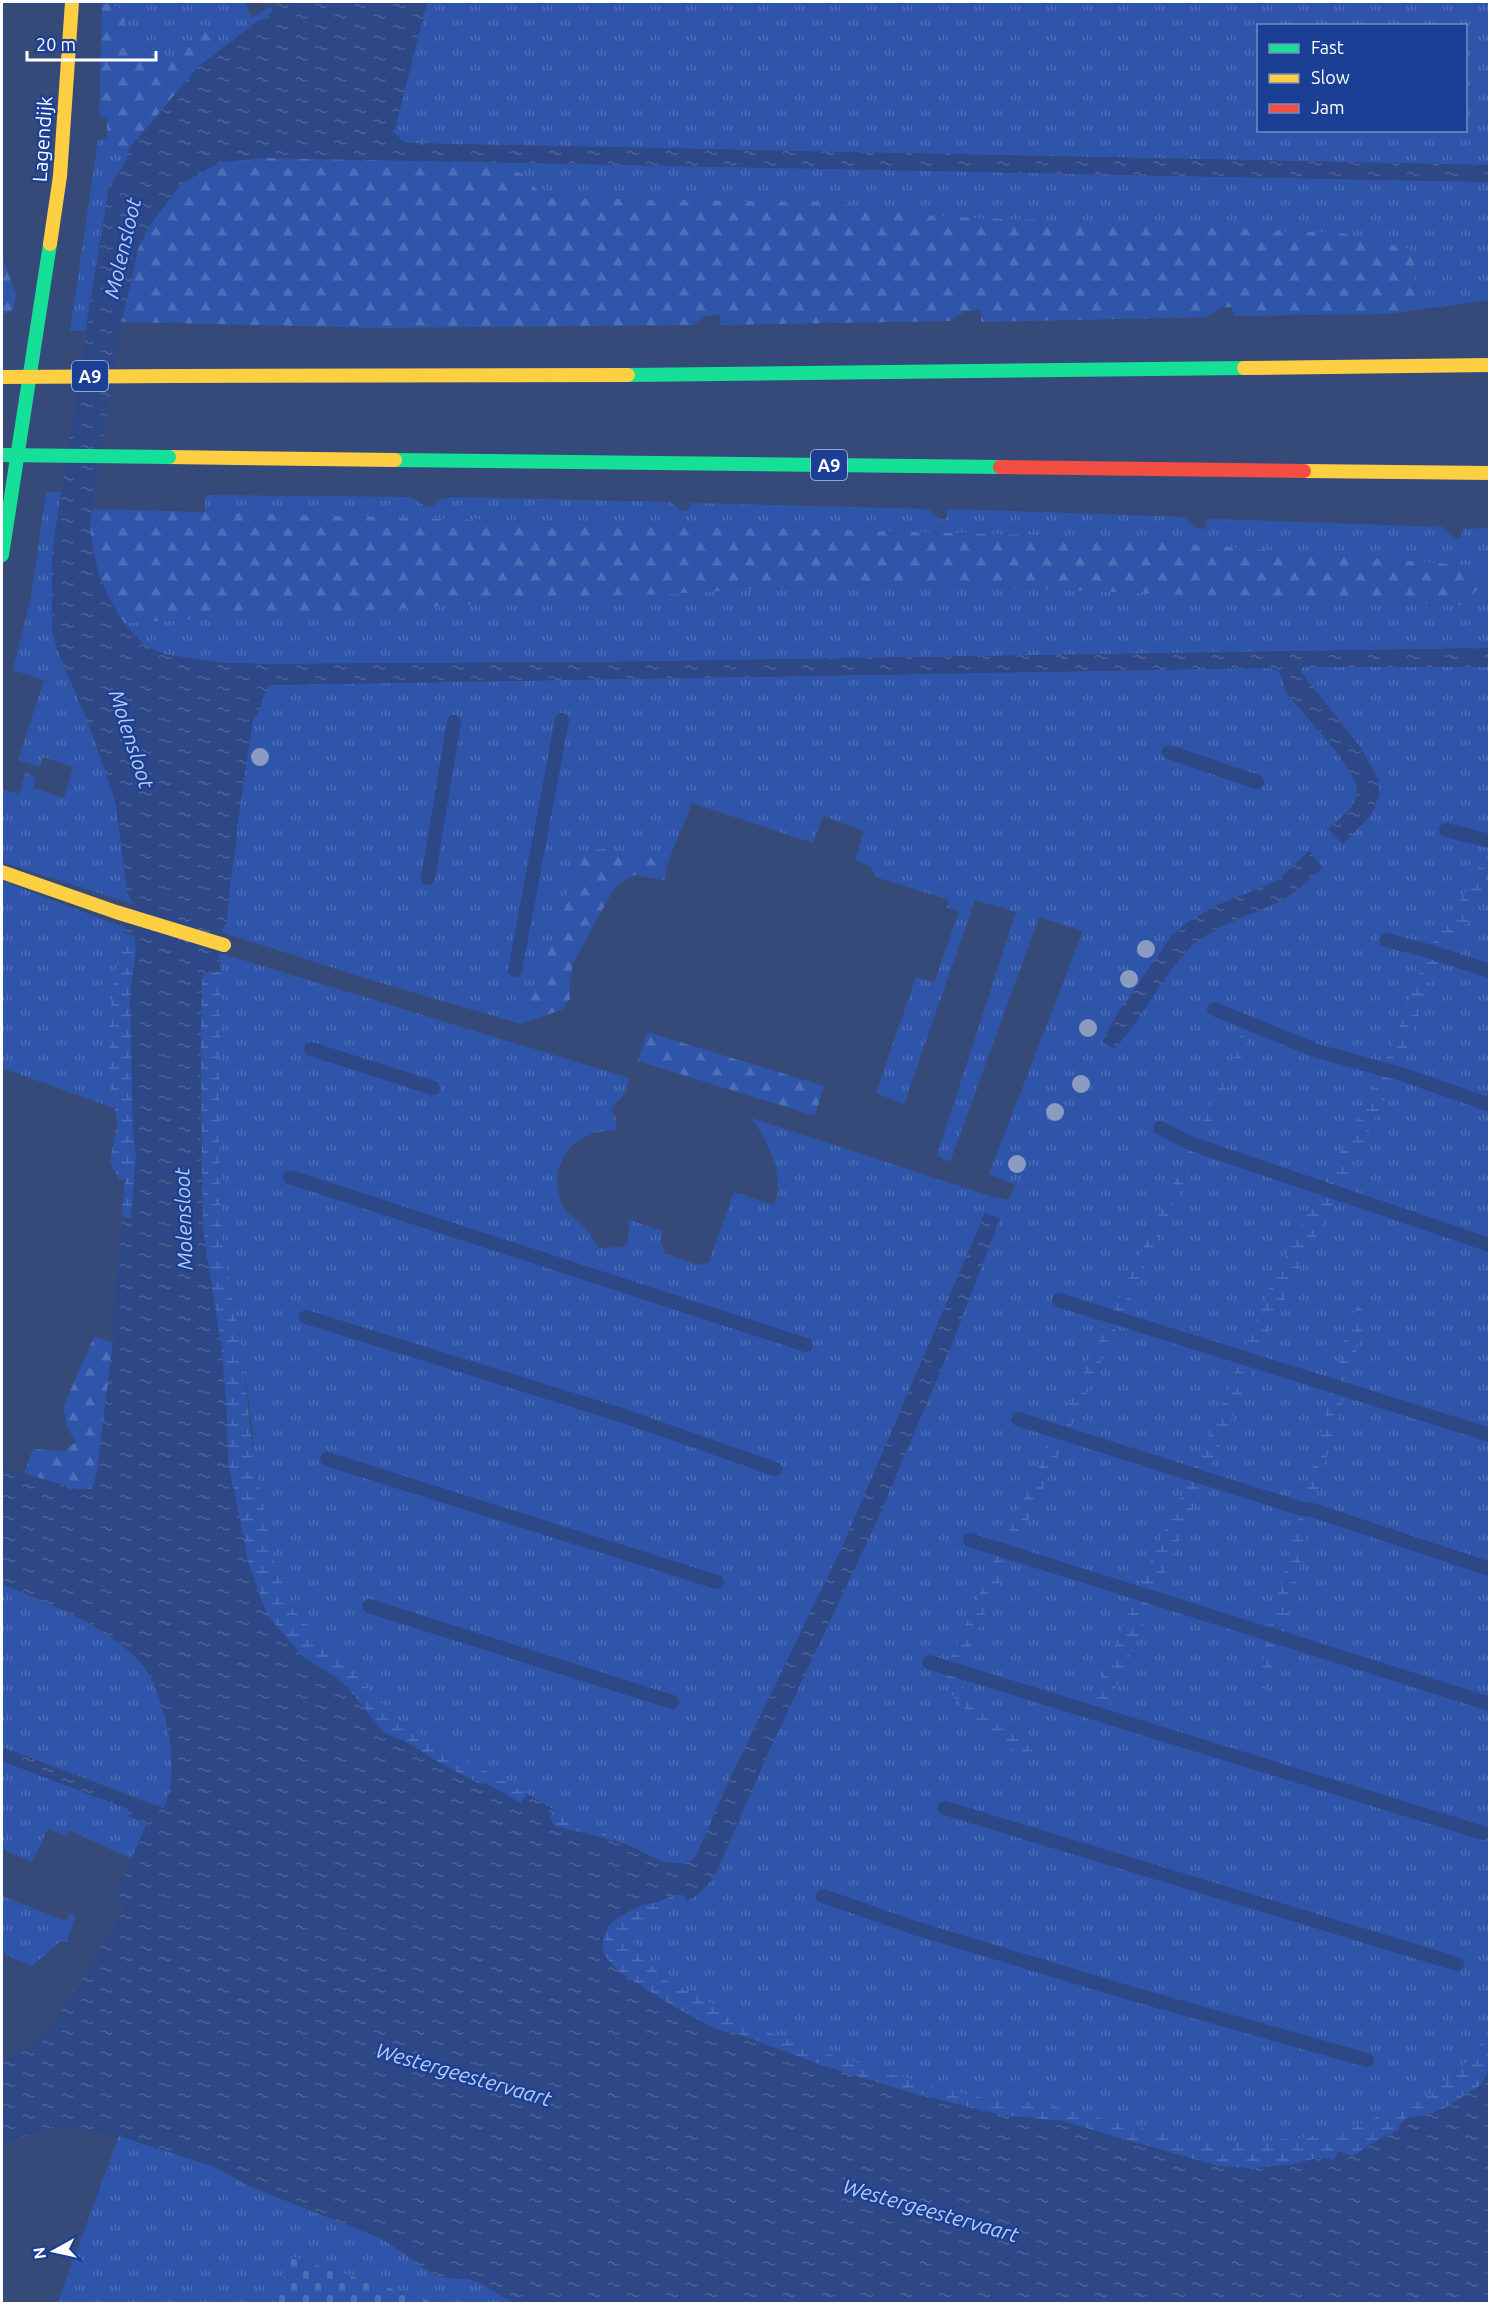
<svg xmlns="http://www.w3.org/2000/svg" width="1491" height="2305" font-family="Ubuntu,sans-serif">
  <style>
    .grass { fill: url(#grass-tufts); fill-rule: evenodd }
    .forest { fill: url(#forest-firs) }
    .wetland { fill: url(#wetland-marsh) }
    .cemetery { fill: url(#cemetery-stones) }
    .water { fill: url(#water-ripples) }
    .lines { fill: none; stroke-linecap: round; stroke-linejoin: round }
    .stream { stroke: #2e4786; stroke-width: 14 }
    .fast { stroke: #16e098; stroke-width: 14 }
    .slow { stroke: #ffcf43; stroke-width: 14 }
    .jam { stroke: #f24e42; stroke-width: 14 }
    .fast-bridge { stroke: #16e098; stroke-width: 14 }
    .slow-bridge { stroke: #ffcf43; stroke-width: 14 }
    .tree { fill: #8c9cc0 }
    .labels { text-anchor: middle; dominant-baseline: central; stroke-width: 4.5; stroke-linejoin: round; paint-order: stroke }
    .shield { fill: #1b3f94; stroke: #bbc5df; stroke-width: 1.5 }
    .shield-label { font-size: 18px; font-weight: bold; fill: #fff }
    .street-label { font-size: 20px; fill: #fff; stroke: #1b3f94 }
    .water-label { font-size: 21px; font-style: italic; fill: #b8ccf6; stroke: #1b3f94 }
  </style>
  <defs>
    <pattern id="grass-tufts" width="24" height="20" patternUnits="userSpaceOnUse" patternTransform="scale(1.5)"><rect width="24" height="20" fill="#2f55aa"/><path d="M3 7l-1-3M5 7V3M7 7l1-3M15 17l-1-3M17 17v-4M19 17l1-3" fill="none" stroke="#4e6eb7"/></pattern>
    <pattern id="forest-firs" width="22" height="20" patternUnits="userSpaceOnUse" patternTransform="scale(1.5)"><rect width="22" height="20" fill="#2f55aa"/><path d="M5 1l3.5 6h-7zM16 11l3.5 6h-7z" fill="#4e6eb7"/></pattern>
    <pattern id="wetland-marsh" width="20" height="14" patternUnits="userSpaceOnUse" patternTransform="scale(1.5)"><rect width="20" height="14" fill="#2f55aa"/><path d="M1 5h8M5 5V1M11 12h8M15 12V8" fill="none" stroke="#4e6eb7"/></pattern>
    <pattern id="cemetery-stones" width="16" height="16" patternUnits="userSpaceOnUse" patternTransform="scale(1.5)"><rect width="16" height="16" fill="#2f55aa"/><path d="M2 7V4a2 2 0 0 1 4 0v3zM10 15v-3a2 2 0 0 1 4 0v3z" fill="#4e6eb7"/></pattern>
    <pattern id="water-ripples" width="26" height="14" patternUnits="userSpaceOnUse" patternTransform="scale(1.5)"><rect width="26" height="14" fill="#2e4786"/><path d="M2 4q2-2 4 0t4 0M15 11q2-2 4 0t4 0" fill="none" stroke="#4d6398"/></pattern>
  </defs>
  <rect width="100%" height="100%" fill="#364a79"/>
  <!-- grass -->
  <path class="grass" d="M102 2H245L252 18 271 6 273 10 265 20 258 21 222 50 206 28 169 60 129 45 123 9Z
    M427 2H1489V165L405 143 394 133ZM1258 26H1466V130H1258Z
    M107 139 127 151V160L109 187 85 331H70L98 140Z
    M495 162 1489 182V300L1417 310 1414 260 936 216 822 202 545 198 524 175Z
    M46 492H61L52 554 57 649 91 730 116 804 127 892 133 904 2 862V789L19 794 25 773 36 776 33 788 64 798 73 767 43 757 40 767 18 760 44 680 13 670 31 597Z
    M205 495 409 497 427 507H433L438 500 454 497 670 502 681 511 688 510 691 503 928 509 941 520 947 518V511L949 509 1185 517 1195 528 1205 529 1207 520 1211 519 1443 527 1453 537 1460 539 1463 529 1489 528V567L1094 537 205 512Z
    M1490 577 1489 648 609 662 266 664C236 663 166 663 143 644 136 638 130 630 124 623L873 583 1462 605Z
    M1302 667H1489L1490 2029 1470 2059 1434 2093 1348 2129 1300 2138 1242 2143 1195 2141 1035 2102 993 2100 938 2088 822 2052 766 2031 666 1980 644 1958 632 1941 634 1929 696 1896 712 1880 721 1863 769 1751 879 1516 956 1334 999 1218 985 1213 843 1545 728 1783 697 1854C690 1867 676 1863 663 1862L553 1809 394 1719 375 1695 291 1607 277 1572 254 1462 252 1427 241 1344 222 1245 219 1129 221 972 218 955 223 954 629 1078 625 1094 612 1107V1112L616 1118V1131C576 1128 546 1163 561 1202 568 1218 578 1219 586 1229 591 1235 593 1242 599 1248L624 1247 628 1243 629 1220 663 1231 660 1242 665 1253 698 1265 709 1262 734 1192 773 1205C788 1180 767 1139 751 1118L990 1196 1009 1200 1015 1185 989 1174 1083 931 1039 917 950 1162 937 1155 1016 912 975 900 904 1104 876 1093 916 977 934 983 959 911 947 908 949 900 876 877 870 866 855 860 864 831 823 816 813 843 692 803 669 859 604 849 584 852 521 1024 371 980 221 932 236 849 237 824 253 719C260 714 263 695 269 685L1270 668 1279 671C1282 677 1283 683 1285 689 1298 712 1361 769 1357 794 1355 808 1338 820 1328 829L1343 844 1370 816 1376 805 1337 720 1300 672ZM1309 852 1322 867 1286 898 1221 927 1195 942 1172 968 1148 1002 1102 1042 1117 1015 1171 937 1188 922 1218 905 1277 881Z
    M2 881 126 928C110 990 106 1045 114 1108L2 1068Z
    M2 1584C47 1603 107 1625 141 1663 155 1679 166 1715 169 1736 173 1762 174 1784 164 1808L2 1747Z
    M2 1761 131 1810 129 1816 148 1823 132 1859 69 1830 66 1836 48 1829 32 1862 2 1849Z
    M2 1896 66 1921 69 1913 75 1916 67 1942 61 1941 32 1966 2 1953Z
    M119 2136 215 2167 249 2186 380 2238C400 2249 412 2261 430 2272 445 2281 460 2276 475 2281 490 2287 501 2298 516 2303H436L293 2257 274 2303 57 2304Z"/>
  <!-- forest -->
  <path class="forest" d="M102 2 123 9 129 45 169 60 206 28 222 50 199 66 127 151 107 139V117L99 116Z
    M264 158 495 162 524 175 545 198 822 202 936 216 1342 233 1409 249 1414 260 1417 310 1388 314 1234 316 1232 307 1220 308 1207 317 981 322V310L965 311 950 321 721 325 720 315 706 316 694 325 381 328 122 322 138 249 149 226 182 183 221 162Z
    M2 258 16 294 14 309 2 315Z
    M93 509 1094 537 1489 567 1490 577 1462 605 873 583 124 623C103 589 83 550 93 509Z
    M604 849 669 859 664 880 634 875 615 887 573 963 569 989 570 999 561 1010 521 1024 584 851Z
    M647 1032 824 1086 815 1116 638 1061Z
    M94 1337 113 1342C108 1388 106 1445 92 1489H77L24 1473 33 1449 64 1451 76 1442 68 1429 63 1407Z"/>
  <!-- wetland -->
  <path class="wetland" d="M1489 852V873H1488L1470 919 1447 946 1436 965 1398 1073 1270 1329 1104 1716 1095 1724 1088 1721V1711L1136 1593 1206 1443 1271 1285 1382 1071 1428 951 1469 886 1482 860Z
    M124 933 135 936 136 950 130 994 133 1130 136 1156 131 1218H126L122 1214 125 1180 119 1179 110 1162 117 1124 109 1068 110 1012 116 967Z
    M204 972H221L219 1129 222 1245 241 1344 254 1462 277 1572 291 1607 375 1695 394 1719 527 1794 522 1804 487 1784 478 1783 438 1762 408 1743 383 1732 348 1688 334 1676 303 1657 267 1615 249 1565 228 1461 226 1401 221 1346 203 1230 200 995Z
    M1242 1031H1251L1243 1053 959 1671C962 1705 1007 1731 1033 1748L1029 1760 983 1730 949 1691 946 1668 1000 1549 1235 1054Z
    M1359 1305 1366 1317 1312 1510 1286 1626 1264 1691 1260 1684 1267 1634 1308 1486 1350 1318Z
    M553 1809 626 1844 555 1826 550 1818Z
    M674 1895H683L688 1900 634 1929 632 1941 644 1958 666 1980 766 2031 822 2052 938 2088 993 2100 1035 2102 1195 2141 1242 2143 1300 2138 1348 2129 1434 2093 1470 2059 1489 2029V2069L1482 2084 1445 2108 1424 2116 1414 2117 1398 2131 1379 2139 1353 2156 1334 2160 1317 2158 1290 2165 1250 2168 1217 2166 1062 2121 1000 2115 905 2091 821 2065 741 2035 715 2029 671 2005 619 1972 604 1956 602 1946 605 1933 613 1921 639 1906 658 1902Z"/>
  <!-- cemetery -->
  <path class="cemetery" d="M292 2257 436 2303H274Z"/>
  <!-- water -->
  <path class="water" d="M280 2H427L394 133 405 143 1489 165V182L264 158 221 162 182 183 149 226 138 249 122 322 89 526 99 576 108 596 124 623 144 645 164 654 221 663 266 664 609 662 1489 648V667H1302L1301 672 1361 748 1379 781V796L1370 816 1343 844 1328 829C1338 820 1355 809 1357 794 1361 769 1298 712 1285 689 1283 683 1282 677 1279 671L1270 668 269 685C263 695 260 714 253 719 243 786 233 851 227 918 227 924 222 929 221 935 218 948 219 959 221 972H205L202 977 200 1083 203 1230 221 1346 226 1401 228 1461 249 1565 267 1615 303 1657 334 1676 348 1688 383 1732 408 1743 438 1762 478 1783 487 1784 521 1803 527 1794 553 1809 550 1818 555 1826 626 1844 663 1862 681 1864 691 1862 697 1854 728 1783 843 1545 985 1213 1000 1218 956 1334 879 1516 769 1751 712 1880 696 1896 688 1900 683 1895H674L658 1902 639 1906 625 1913 613 1921 605 1933 602 1946 604 1955 619 1972 671 2005 715 2029 741 2035 821 2065 905 2091 1000 2115 1062 2121 1217 2166 1250 2168 1290 2165 1317 2158 1334 2160 1338 2151 1353 2156 1379 2139 1398 2131 1400 2124 1406 2118 1424 2116 1445 2108 1482 2084 1489 2069V2303H516C501 2298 490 2287 475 2281 460 2276 446 2282 430 2272 412 2261 400 2249 380 2238L249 2186 215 2167 119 2136 62 2126 51 2128 2 2144V2062C21 2053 43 2040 56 2021 62 2012 67 2001 72 1991L75 1992 125 1905 114 1898 147 1823 128 1816 130 1810 2 1761V1747L156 1807 164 1808C174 1783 173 1762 169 1736 166 1715 155 1679 141 1663 107 1625 48 1603 2 1584V1468L77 1489H92L96 1478 113 1342 115 1294 122 1214 126 1218H131L136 1156 133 1130 130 994 136 950 135 936 124 933 133 904 127 892 116 804 91 730 57 649 52 631V554L109 187 127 160V151L199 66 258 21 265 19Z
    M1309 851 1323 868C1310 878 1298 891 1284 899 1256 915 1218 921 1194 944 1161 975 1144 1018 1114 1049L1102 1042 1117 1015 1171 936 1188 922 1218 905 1277 881Z"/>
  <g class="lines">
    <!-- stream -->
    <path class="stream" d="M1169 752 1257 782
      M1446 830 1490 841
      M428 878 454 722
      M1386 940 1428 951 1490 971
      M515 970 562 720
      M1214 1009 1317 1051 1398 1073 1490 1105
      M311 1049 433 1088
      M1160 1128 1192 1144 1490 1245
      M290 1177 806 1345
      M1059 1300 1490 1435
      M306 1317 624 1416 775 1469
      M1018 1419 1302 1509 1312 1510 1490 1569
      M327 1459 717 1582
      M970 1540 1490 1704
      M369 1606 672 1702
      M929 1662 1483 1833
      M945 1808 1457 1964
      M823 1896 915 1928 1126 1992 1367 2060"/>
    <!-- fast -->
    <path class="fast" d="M628 375 1244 368
      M395 460 1000 467
      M2 555 50 244"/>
    <!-- slow -->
    <path class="slow" d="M50 244 60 176 72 2
      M1244 368 1490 365
      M178 376 628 375
      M169 457 395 460
      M1304 471 1490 473
      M2 872 116 912 224 945"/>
    <!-- jam -->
    <path class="jam" d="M1000 467 1304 471"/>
    <!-- fast-bridge -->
    <path class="fast-bridge" d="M2 455 169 457"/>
    <!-- slow-bridge -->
    <path class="slow-bridge" d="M2 377 178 376"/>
  </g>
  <!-- trees -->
  <g class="tree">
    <circle cx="260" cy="757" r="9"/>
    <circle cx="1146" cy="949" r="9"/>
    <circle cx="1129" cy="979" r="9"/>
    <circle cx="1088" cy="1028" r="9"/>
    <circle cx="1081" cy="1084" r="9"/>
    <circle cx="1055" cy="1112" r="9"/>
    <circle cx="1017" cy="1164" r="9"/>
  </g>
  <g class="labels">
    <!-- shield labels -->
    <g class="shield">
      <rect x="72" y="361" width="36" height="30" rx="4.5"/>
      <rect x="811" y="450" width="36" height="30" rx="4.5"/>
    </g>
    <g class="shield-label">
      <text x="90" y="376">A9</text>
      <text x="829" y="465">A9</text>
    </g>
    <!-- street labels -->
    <g class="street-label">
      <text transform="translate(42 139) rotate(-86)">Lagendijk</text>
    </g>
    <!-- water labels -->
    <g class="water-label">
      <text transform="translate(122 248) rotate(-77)">Molensloot</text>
      <text transform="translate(132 739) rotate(72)">Molensloot</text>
      <text transform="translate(183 1219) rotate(-92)">Molensloot</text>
      <text transform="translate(464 2074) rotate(16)">Westergeestervaart</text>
      <text transform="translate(931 2210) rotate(16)">Westergeestervaart</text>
    </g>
  </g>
  <!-- border -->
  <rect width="1491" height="2305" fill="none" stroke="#ffffff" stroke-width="6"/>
  <!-- legend -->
  <rect x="1257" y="24" width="210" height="108" fill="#1b3f94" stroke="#768cbf" stroke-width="1.5"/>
  <rect x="1269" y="44" width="30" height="9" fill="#16e098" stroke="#768cbf" stroke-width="1.5"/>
  <text x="1311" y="54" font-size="18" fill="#ffffff">Fast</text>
  <rect x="1269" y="74" width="30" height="9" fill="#ffcf43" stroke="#768cbf" stroke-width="1.5"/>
  <text x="1311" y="84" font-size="18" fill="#ffffff">Slow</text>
  <rect x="1269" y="104" width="30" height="9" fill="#f24e42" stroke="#768cbf" stroke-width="1.5"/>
  <text x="1311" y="114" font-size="18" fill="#ffffff">Jam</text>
  <!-- north arrow -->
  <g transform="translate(54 2251) rotate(262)" stroke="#1b3f94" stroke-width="4.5" paint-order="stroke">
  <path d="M0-4.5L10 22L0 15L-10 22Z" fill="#ffffff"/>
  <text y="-9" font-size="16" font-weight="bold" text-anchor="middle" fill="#ffffff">N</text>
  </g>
  <!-- scale -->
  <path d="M27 51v9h129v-9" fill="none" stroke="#ffffff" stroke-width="3"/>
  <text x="36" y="51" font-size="18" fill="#ffffff" stroke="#1b3f94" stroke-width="4.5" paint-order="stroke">20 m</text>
</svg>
